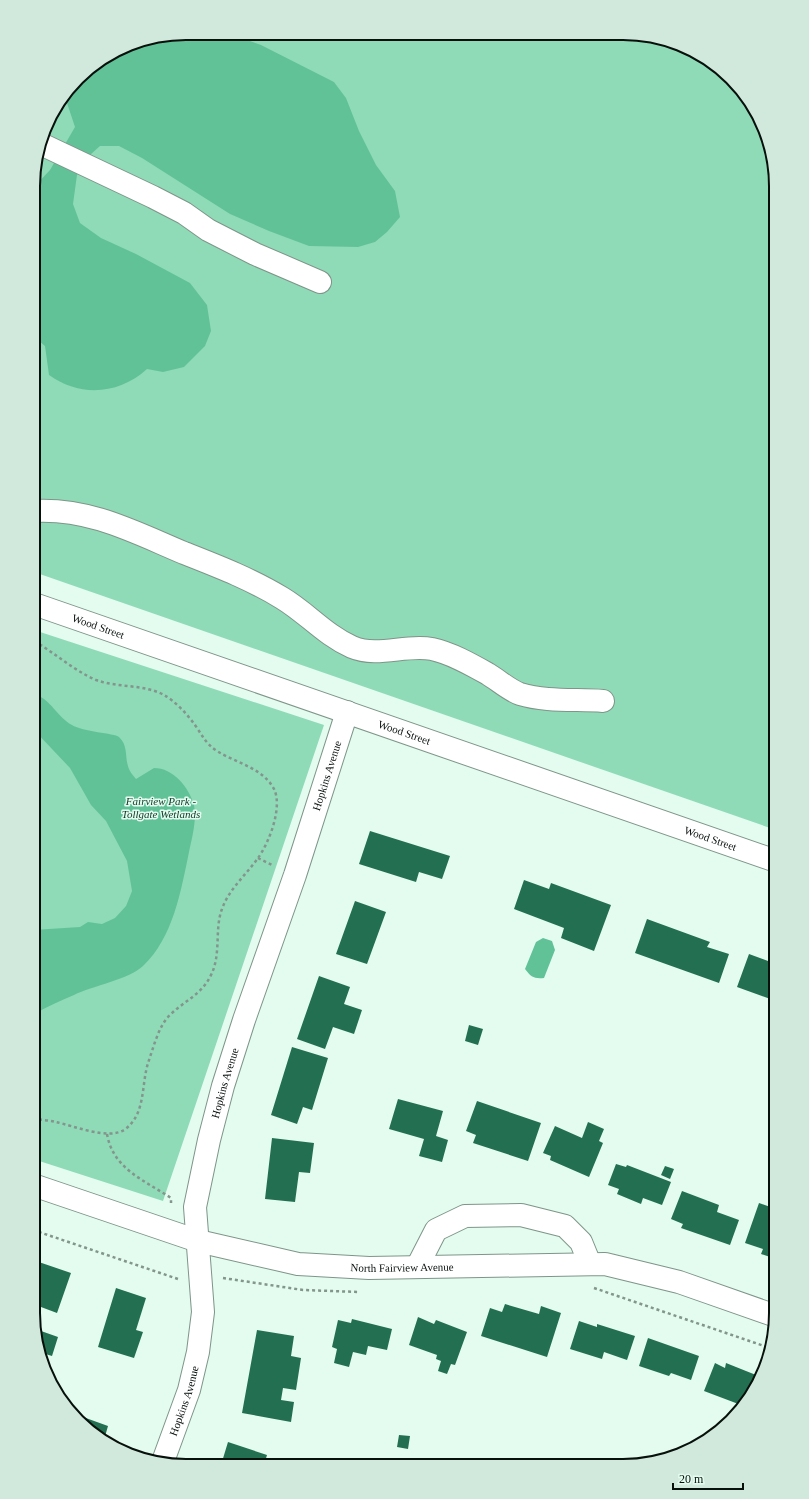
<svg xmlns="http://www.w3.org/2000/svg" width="809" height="1499" font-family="'Times New Roman',serif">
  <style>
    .green { fill: #8fdbb7 }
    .water { fill: #61c298 }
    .building { fill: #236f52 }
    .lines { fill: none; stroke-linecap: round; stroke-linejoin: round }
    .minor-casing { stroke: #7e9589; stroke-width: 24 }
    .path { stroke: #83958c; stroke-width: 2.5; stroke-dasharray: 3 3; stroke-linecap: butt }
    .minor { stroke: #fff; stroke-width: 22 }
    .labels { text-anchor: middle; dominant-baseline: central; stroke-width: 3; stroke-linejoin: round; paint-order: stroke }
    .street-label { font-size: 11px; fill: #08100c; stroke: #e3fcef }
    .park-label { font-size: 11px; font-style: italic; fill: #0c3827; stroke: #e3fcef }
    .rim { fill: none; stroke: #08100c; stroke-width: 2 }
  </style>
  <rect width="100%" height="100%" fill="#e3fcef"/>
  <!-- green -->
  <path class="green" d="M186 33 653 36 691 49 724 71 750 101 768 136 776 186V830L34 572V166L49 118 85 71 128 45Z
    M34 630 324 725 163 1201 33 1159Z"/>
  <!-- water -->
  <path class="water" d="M186 33H229L261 45 334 82 346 98 359 131 376 165 395 191 400 217 387 232 375 242 358 247 309 246 269 231 230 214 142 158 119 146H100L90 155 77 175 73 204 80 223 101 238 136 254 190 283 207 305 211 331 205 346 184 367 163 372 147 369C119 395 79 397 49 375L45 346 34 337V187L50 170 75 127 65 97 85 71 128 45Z
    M34 694C51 699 57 717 72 725 83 732 114 733 119 737 128 745 125 757 128 766 129 771 133 775 136 779L154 768C173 768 189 787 194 805 197 820 192 838 189 852 181 891 173 938 143 966 130 979 92 986 74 995 60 1001 46 1007 33 1015V930L80 927 88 922 102 924 115 918 126 906 132 891 127 861 106 821 91 805 70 768 34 730Z
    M543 938 552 941 555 950 544 978C534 979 531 977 525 969L536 942Z"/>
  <!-- building -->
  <path class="building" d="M370 831 450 856 442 879 419 872 416 882 359 864Z
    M524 880 549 889 551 883 611 905 594 951 561 938 564 928 514 909Z
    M355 901 386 912 367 964 336 954Z
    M647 919 710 942 707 947 729 954 719 983 635 953Z
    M749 954 776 964V1001L737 987Z
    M319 976 350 987 344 1004 362 1010 354 1034 333 1027 325 1049 297 1039Z
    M469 1025 483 1029 478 1045 465 1041Z
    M292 1047 328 1058 312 1110 303 1107 297 1124 271 1115Z
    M398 1099 443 1111 436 1136 448 1140 442 1162 419 1156 424 1139 389 1129Z
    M477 1101 541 1123 528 1161 473 1143 476 1135 466 1131Z
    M588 1122 604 1129 599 1141 603 1143 589 1177 550 1160 551 1156 543 1153 555 1126 582 1138Z
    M272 1138 314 1143 310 1173 299 1172 295 1202 265 1199Z
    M616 1164 626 1167 627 1165 671 1182 662 1205 643 1198 641 1204 617 1194 619 1189 608 1185Z
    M665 1166 674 1169 670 1179 661 1175Z
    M682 1191 719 1205 717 1212 739 1220 730 1245 681 1228 683 1224 671 1219Z
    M759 1203 776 1209 773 1223H776V1259L761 1254 763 1249 745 1243Z
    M33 1260 71 1273 57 1313 33 1304Z
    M116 1288 146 1298 136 1330 143 1332 134 1358 98 1347Z
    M505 1304 539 1314 541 1306 561 1313 547 1357 481 1336 490 1308 502 1312Z
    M418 1317 434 1324 436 1320 467 1332 455 1365 451 1364 447 1374 438 1371 441 1361 436 1359 437 1355 409 1345Z
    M352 1319 392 1329 387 1350 368 1346 366 1355 353 1352 349 1367 334 1363 337 1349 332 1347 338 1320 351 1323Z
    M579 1321 597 1327V1324L635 1336 627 1360 604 1352 602 1359 570 1349Z
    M257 1330 294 1336 291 1356 301 1358 296 1390 283 1388 281 1400 294 1402 291 1422 242 1413Z
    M41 1331 58 1337 52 1356 39 1352 38 1341Z
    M648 1338 699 1356 691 1380 671 1373 669 1376 639 1366Z
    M715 1363 725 1368 726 1363 761 1377 748 1400 743 1398 741 1405 704 1391Z
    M72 1413 108 1426 104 1440 85 1428Z
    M399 1435 410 1436 408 1449 397 1447Z
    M228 1442 267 1455 264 1465H221Z"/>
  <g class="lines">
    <defs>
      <g id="minor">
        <path d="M41 144 153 197 184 213 208 230 255 254 320 282"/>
        <path d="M34 511C90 508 134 532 184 553 217 566 251 579 282 598 307 613 325 635 352 647 378 658 405 644 432 649 451 653 472 665 488 674 498 680 509 690 520 694 546 702 576 699 603 701"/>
        <path id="s1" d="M34 604 776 861"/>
        <path id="s2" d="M33 1185 198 1241 298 1264 369 1268 605 1264 679 1282 776 1316"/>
        <path d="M417 1267 436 1230 465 1216 521 1215 565 1226 581 1242 590 1264"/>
        <path id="s3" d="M162 1464 189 1390 198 1352 203 1312 195 1207 209 1140 223 1086 244 1020 295 875 347 712"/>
      </g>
    </defs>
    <!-- minor casing -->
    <use href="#minor" class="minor-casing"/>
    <!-- path -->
    <path class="path" d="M258 858 274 866
      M33 1119C41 1120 49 1120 56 1122 74 1126 108 1140 124 1130 146 1115 141 1086 148 1063 153 1049 158 1028 168 1017 182 1002 200 996 210 977 222 955 214 930 222 909 229 889 246 875 258 858 269 843 283 807 274 789 263 768 236 763 217 751 206 744 202 735 195 725 187 714 175 701 164 695 144 684 118 688 96 680 73 670 55 653 34 641
      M107 1134C113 1169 144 1180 171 1198V1203
      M33 1230 178 1279
      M223 1278 303 1290 359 1292
      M594 1288 770 1348"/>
    <!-- minor -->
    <use href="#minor" class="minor"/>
  </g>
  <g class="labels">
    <!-- street labels -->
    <g class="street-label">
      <text stroke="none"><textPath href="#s1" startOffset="68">Wood Street</textPath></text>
      <text stroke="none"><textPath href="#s1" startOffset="392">Wood Street</textPath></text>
      <text stroke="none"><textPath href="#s3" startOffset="715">Hopkins Avenue</textPath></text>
      <text stroke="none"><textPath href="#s1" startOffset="716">Wood Street</textPath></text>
      <text stroke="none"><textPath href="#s3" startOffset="391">Hopkins Avenue</textPath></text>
      <text stroke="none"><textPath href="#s2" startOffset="381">North Fairview Avenue</textPath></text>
      <text stroke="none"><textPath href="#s3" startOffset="67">Hopkins Avenue</textPath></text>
    </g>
    <!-- park labels -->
    <g class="park-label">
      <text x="161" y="801">Fairview Park -<tspan x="161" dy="13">Tollgate Wetlands</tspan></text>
    </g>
  </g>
  <!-- crop -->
  <path d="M0 0H809V1499H0ZM186 40H623A146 146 0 0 1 769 186V1313A146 146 0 0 1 623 1459H186A146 146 0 0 1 40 1313V186A146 146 0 0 1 186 40Z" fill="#d1e9dd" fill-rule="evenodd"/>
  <path class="rim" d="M186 40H623A146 146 0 0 1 769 186V1313A146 146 0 0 1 623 1459H186A146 146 0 0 1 40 1313V186A146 146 0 0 1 186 40Z"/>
  <!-- scale -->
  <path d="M673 1483v6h70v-6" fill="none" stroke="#08100c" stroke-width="2"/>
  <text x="679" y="1483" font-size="12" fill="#08100c" stroke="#e3fcef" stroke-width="3" paint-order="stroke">20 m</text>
</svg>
